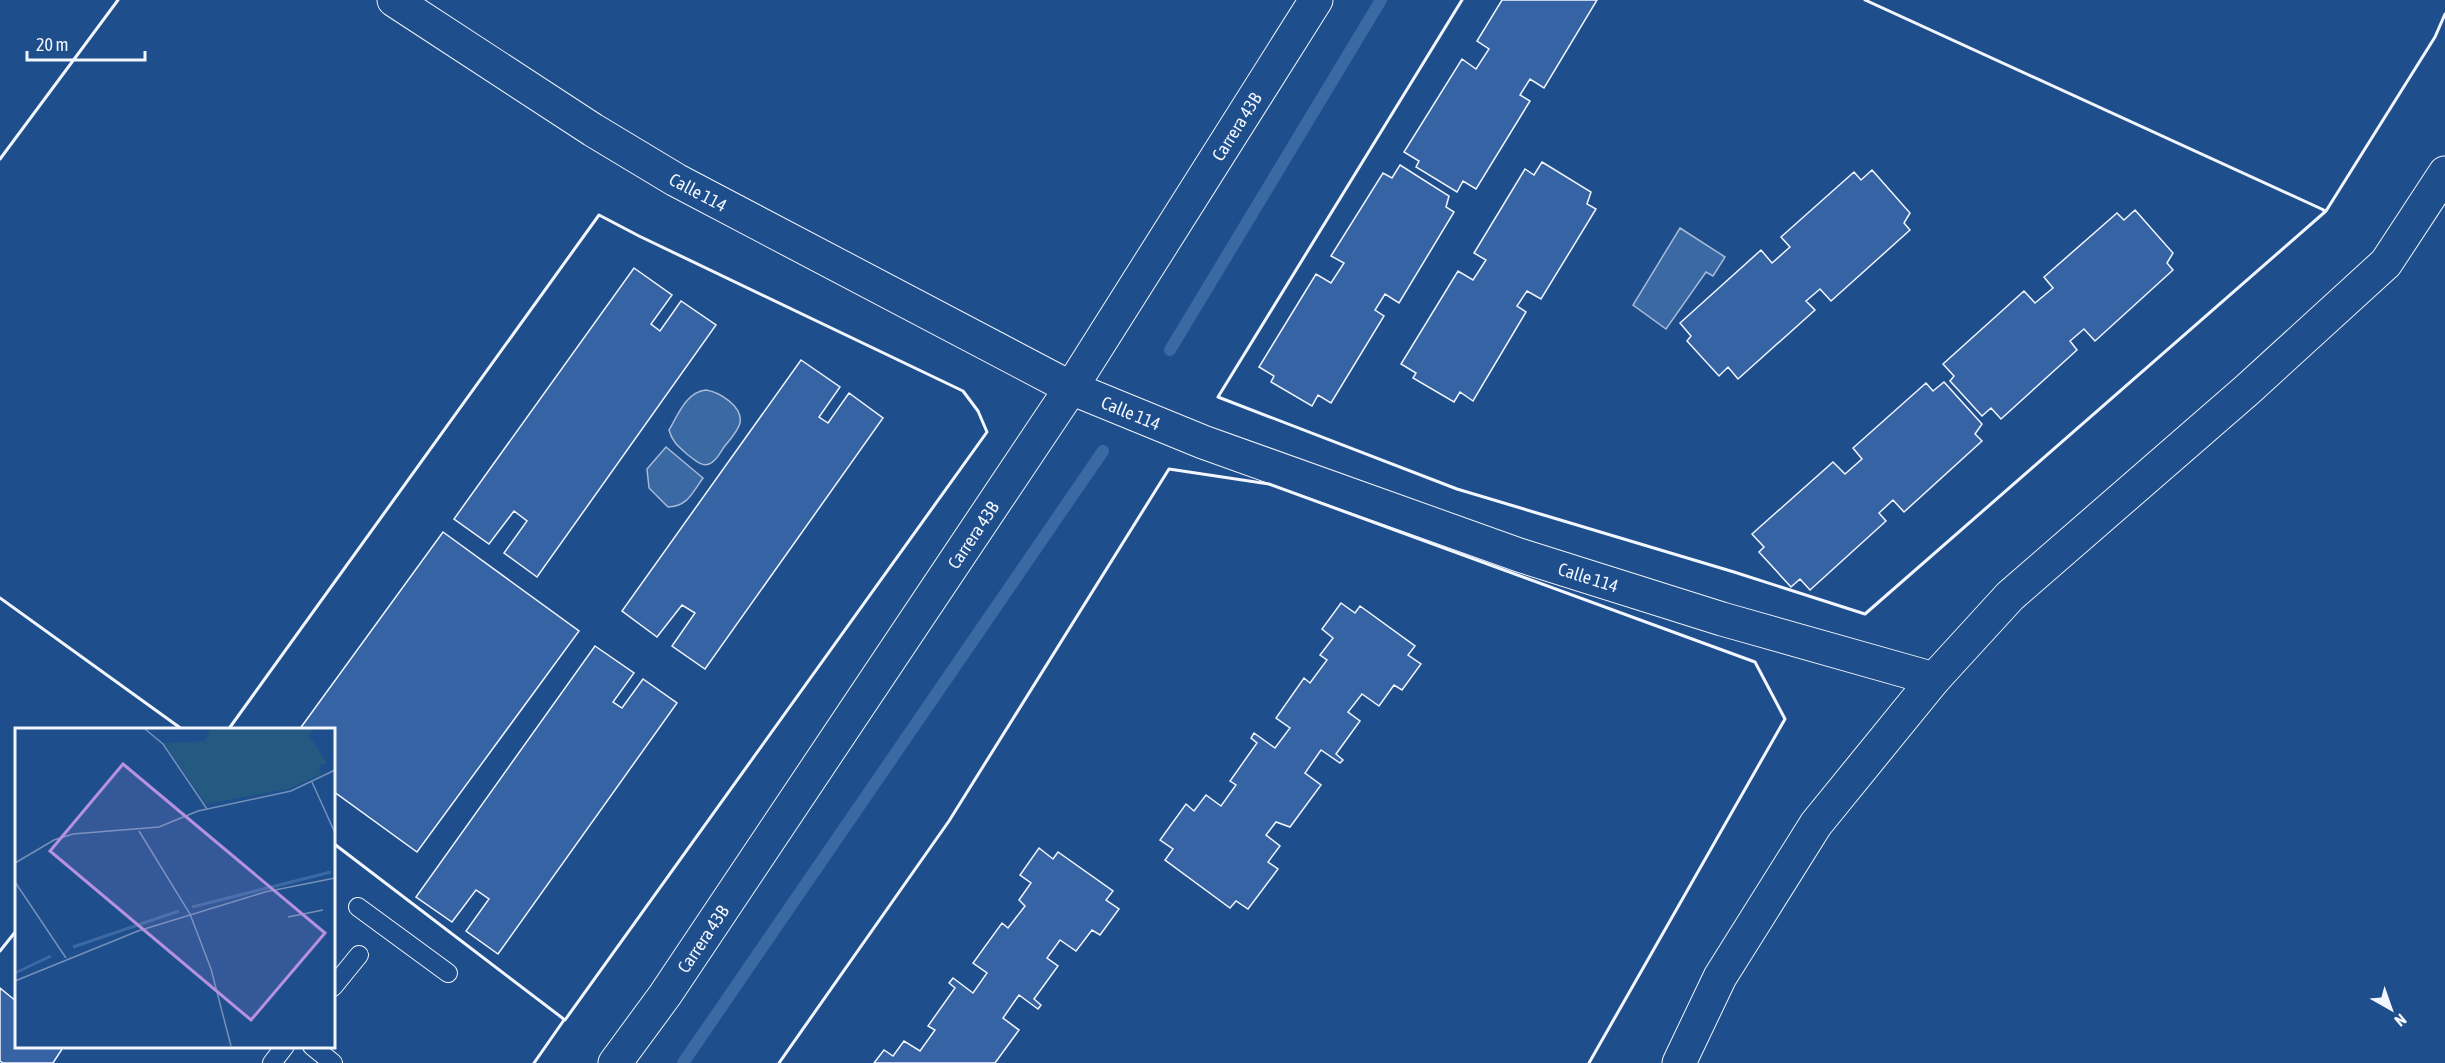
<svg xmlns="http://www.w3.org/2000/svg" width="2445" height="1063" font-family="'Asap Condensed',sans-serif">
  <style>
    .water { fill: #3b69a3; stroke: #a8bbd7; stroke-width: 1.5 }
    .lines { fill: none; stroke-linecap: round; stroke-linejoin: round }
    .stream { stroke: #3b69a3; stroke-width: 12 }
    .building { fill: #3563a3; stroke: #f2f6ff; stroke-width: 1.5 }
    .service-casing { stroke: #f2f6ff; stroke-width: 20 }
    .minor-casing { stroke: #f2f6ff; stroke-width: 35 }
    .service { stroke: #1f4e8c; stroke-width: 18 }
    .minor { stroke: #1f4e8c; stroke-width: 33 }
    .wall { stroke: #f2f6ff; stroke-width: 3 }
    .labels { text-anchor: middle; dominant-baseline: central; stroke-width: 4.5; stroke-linejoin: round; paint-order: stroke }
    .street-label { font-size: 18px; fill: #f2f6ff; stroke: #1f4e8c }
    .inset-river { fill: none; stroke: #3b69a3; stroke-width: 3 }
    .inset-road { fill: none; stroke: #7391ba; stroke-width: 1.5 }
    .view { fill: #b691df; fill-opacity: 0.15; stroke: #b691df; stroke-width: 3 }
    .inset-edge { fill: none; stroke: #f2f6ff; stroke-width: 3 }
  </style>
  <rect width="100%" height="100%" fill="#1f4e8c"/>
  <!-- water -->
  <path class="water" d="M1680 228 1725 257 1713 276 1706 272 1666 329 1633 305Z
    M706 390C719 392 743 406 740 423 738 431 729 441 724 447 720 453 716 462 709 464 701 467 694 459 688 455 679 447 672 442 669 430 678 415 686 392 706 390Z
    M666 447 703 478C692 493 688 506 668 507L649 488 647 469Z"/>
  <g class="lines">
    <!-- stream -->
    <path class="stream" d="M1170 350 1381 0
      M683 1063 1103 451"/>
  </g>
  <!-- building -->
  <path class="building" d="M1502 0H1597L1544 88 1530 79 1520 95 1530 101 1476 189 1463 181 1457 192 1416 167 1419 161 1404 152 1462 59 1476 69 1489 49 1477 41Z
    M1542 162 1591 192 1587 204 1596 209 1541 299 1527 291 1517 306 1526 312 1473 401 1460 392 1454 402 1413 378 1416 373 1401 364 1458 271 1473 280 1486 260 1474 253 1525 169 1534 175Z
    M1400 165 1449 196 1446 207 1454 212 1399 303 1385 294 1375 310 1384 316 1331 403 1318 395 1312 406 1271 382 1274 376 1259 367 1316 274 1331 283 1344 263 1331 256 1383 173 1392 178Z
    M1872 170 1910 213 1904 223 1910 230 1831 301 1820 289 1806 301 1815 310 1738 379 1728 367 1719 376 1687 341 1691 336 1680 323 1761 250 1772 263 1790 247 1781 237 1854 172 1861 180Z
    M2135 210 2173 253 2167 263 2173 270 2095 341 2084 329 2070 341 2077 350 2001 419 1991 408 1982 416 1950 381 1954 376 1943 364 2024 291 2035 303 2053 288 2044 277 2117 213 2124 220Z
    M634 268 672 295 651 324 660 331 681 301 716 325 537 577 504 553 527 521 514 511 489 544 454 519Z
    M801 360 840 387 819 417 828 423 849 393 883 418 705 669 672 646 695 613 682 605 657 637 622 611Z
    M1944 382 1982 424 1975 434 1982 441 1904 512 1893 500 1879 513 1886 521 1810 590 1800 579 1791 587 1759 552 1764 547 1752 534 1833 462 1845 474 1862 459 1853 448 1926 383 1933 391Z
    M443 532 579 631 417 852 333 791V730H299Z
    M1341 603 1355 613 1360 606 1415 646 1408 655 1421 664 1402 690 1394 685 1379 706 1362 694 1348 712 1360 721 1336 754 1343 760 1340 763 1321 750 1305 773 1321 785 1290 827 1276 822 1266 835 1280 846 1268 862 1278 869 1248 909 1236 901 1230 908 1165 860 1173 849 1160 840 1186 804 1194 811 1206 795 1221 806 1236 785 1230 781 1257 743 1251 738 1254 733 1275 748 1290 728 1276 718 1304 678 1310 683 1327 660 1320 655 1333 638 1322 629Z
    M595 646 634 673 613 702 622 708 643 679 677 703 498 954 466 931 489 899 476 890 452 922 416 897Z
    M1039 848 1053 859 1058 852 1113 891 1106 900 1119 909 1100 935 1092 930 1076 951 1060 940 1047 958 1058 966 1034 999 1041 1005 1038 1009 1019 995 1003 1018 1019 1030 995 1063H874L884 1050 893 1056 904 1041 920 1051 935 1030 928 1026 955 988 949 983 953 978 973 993 987 973 973 963 1002 923 1008 928 1025 906 1019 900 1031 883 1020 875Z
    M0 988 16 1001V1046H64L53 1063H3L0 1061Z"/>
  <g class="lines">
    <defs>
      <path id="service" d="M358 907 448 973
        M333 987 359 955
        M312 1046 333 1063
        M272 1063 285 1046"/>
      <g id="minor">
        <path id="s1" d="M394 0 593 130 676 180 1071 388 1203 442 1519 555 1722 619 1934 679"/>
        <path id="s2" d="M615 1063 665 995 1071 388 1316 0"/>
        <path d="M1679 1063 1720 977 1816 824 1934 679 2010 596 2247 390 2386 263 2445 173"/>
      </g>
    </defs>
    <!-- service casing -->
    <use href="#service" class="service-casing"/>
    <!-- minor casing -->
    <use href="#minor" class="minor-casing"/>
    <!-- service -->
    <use href="#service" class="service"/>
    <!-- minor -->
    <use href="#minor" class="minor"/>
    <!-- wall -->
    <path class="wall" d="M1462 0 1218 397 1457 489 1734 572 1865 614 2326 211 1865 0
      M0 159 118 0
      M2323 210 2326 211 2435 37 2445 14
      M0 598 179 727 176 730 179 727 183 730
      M228 730 599 215 639 236 963 391 978 411 987 432 565 1020 333 843
      M0 951 16 931
      M534 1063 564 1020
      M779 1063 949 821 1169 469 1269 484 1755 662 1785 719 1589 1063"/>
  </g>
  <g class="labels">
    <!-- street labels -->
    <g class="street-label">
      <text stroke="none"><textPath href="#s2" startOffset="1124">Carrera 43B</textPath></text>
      <text stroke="none"><textPath href="#s1" startOffset="360">Calle 114</textPath></text>
      <text stroke="none"><textPath href="#s1" startOffset="846">Calle 114</textPath></text>
      <text stroke="none"><textPath href="#s2" startOffset="638">Carrera 43B</textPath></text>
      <text stroke="none"><textPath href="#s1" startOffset="1332">Calle 114</textPath></text>
      <text stroke="none"><textPath href="#s2" startOffset="152">Carrera 43B</textPath></text>
    </g>
  </g>
  <!-- overview -->
  <g transform="translate(15 728)">
    <rect width="320" height="320" fill="#1f4e8c"/>
    <path d="M195 1H299L294 7 312 35 304 38 306 46 273 61 191 76 149 15 190 13Z" fill="#245a82"/>
    <path class="inset-river" d="M177 179 316 144M58 219 164 183M0 245 36 228"/>
    <path class="inset-road" d="M130 1 148 16 192 81M297 54 320 105M124 103 175 186 196 241 216 318M0 135 39 112 58 106 144 99 183 83 276 63 320 42M0 154 51 230M273 189 308 182M0 253 123 203 250 164 320 150"/>
    <path class="view" d="M108 36 310 205 236 292 35 123Z"/>
    <rect width="320" height="320" class="inset-edge"/>
  </g>
  <!-- north arrow -->
  <g transform="translate(2391 1009) rotate(140)" stroke="#1f4e8c" stroke-width="4.5" paint-order="stroke">
  <path d="M0-4.5L10 22L0 15L-10 22Z" fill="#f2f6ff"/>
  <text y="-9" font-size="16" font-weight="bold" text-anchor="middle" fill="#f2f6ff">N</text>
  </g>
  <!-- scale -->
  <path d="M27 51v9h118v-9" fill="none" stroke="#f2f6ff" stroke-width="3"/>
  <text x="36" y="51" font-size="18" fill="#f2f6ff" stroke="#1f4e8c" stroke-width="4.5" paint-order="stroke">20 m</text>
</svg>
